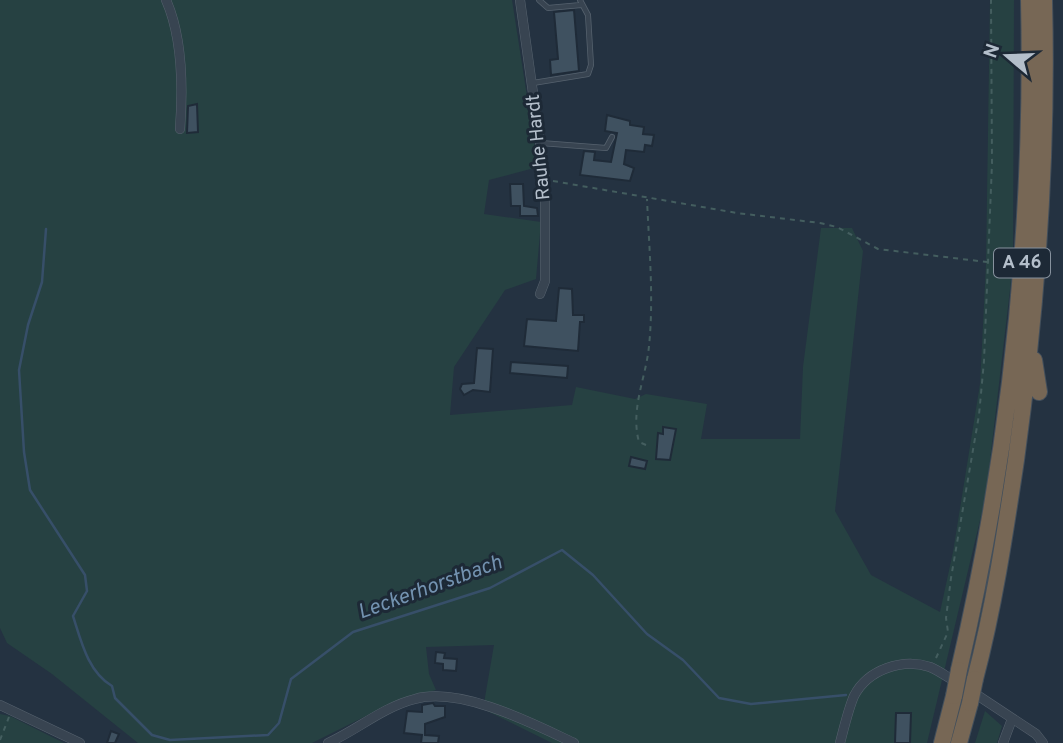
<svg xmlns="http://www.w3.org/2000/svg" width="1063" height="743" font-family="Overpass,sans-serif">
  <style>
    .green { fill: #264142 }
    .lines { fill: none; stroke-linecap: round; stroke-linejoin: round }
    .stream { stroke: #374f69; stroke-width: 2.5 }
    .building { fill: #3f5160; stroke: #1f2b38; stroke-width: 2 }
    .lane-casing { stroke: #56626e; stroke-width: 6 }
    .street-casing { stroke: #56626e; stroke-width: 10 }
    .highway-casing { stroke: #434f5b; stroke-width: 18 }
    .path { stroke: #445e5f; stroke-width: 2; stroke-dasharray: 5 5; stroke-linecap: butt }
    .lane { stroke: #384451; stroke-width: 4.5 }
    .street { stroke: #384451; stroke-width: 9 }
    .highway { stroke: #776755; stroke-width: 16 }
    .highway-bridge-casing { stroke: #434f5b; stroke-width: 18; stroke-linecap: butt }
    .highway-bridge { stroke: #776755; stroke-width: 16 }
    .labels { text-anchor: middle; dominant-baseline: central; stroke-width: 6; stroke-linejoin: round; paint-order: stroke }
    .shield { fill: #1d2936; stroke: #87929e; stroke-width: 2 }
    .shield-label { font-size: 18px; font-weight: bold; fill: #b4bfcb }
    .street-label { font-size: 19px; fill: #b4bfcb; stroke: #1d2936 }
    .water-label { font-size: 21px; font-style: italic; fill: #7392b0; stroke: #1d2936 }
  </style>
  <rect width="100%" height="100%" fill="#243241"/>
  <!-- green -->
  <path class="green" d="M0 0H512L538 167 489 180 484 214 541 222 536 279 505 290 454 367 450 415 572 405 576 387 635 399 646 394 707 404 701 439H800L803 367 821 228H852L863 251 835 511 871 575 940 612 953 552 980 384 986 264 990 0H1014L1013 264 986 495 927 743H552L483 709 494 645 426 647 429 674 436 690 390 704 312 743H138L52 674 7 643 0 628Z
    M985 711 1002 726 997 743H975Z
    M0 714 10 716 64 743H0Z"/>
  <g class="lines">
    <!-- stream -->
    <path class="stream" d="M46 229 42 282 28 325 19 370 24 452 30 490 85 575 87 591 73 616C81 641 88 672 112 686L115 698 152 735 170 740 268 735 279 723 291 679 353 632 490 588 562 550 593 575 647 634 683 660 719 698 751 704 846 695"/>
  </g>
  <!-- building -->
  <path class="building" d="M574 10 579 71 551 75 550 60 558 59 554 12Z
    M197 104 198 132 187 133 188 106Z
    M607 115 630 121V125L644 127 643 134 654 135 652 146 645 145 644 152 626 150 624 164 634 168 630 181 580 175 584 151 595 152 594 160 611 162 617 133 605 131Z
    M510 184H523L524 206 537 208 538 216H520V206H511Z
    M559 288 572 289 573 315H584V322H580L578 351 524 346 527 319 556 321Z
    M477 348 493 349 490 392 473 390 464 395 460 389 462 384 474 383Z
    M511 362 568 366 567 378 510 373Z
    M663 427 676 429 670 460 656 459 658 433 663 434Z
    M631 457 647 461 645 469 629 466Z
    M436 652 445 653 444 658 457 659 456 671 443 670V664L435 663Z
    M433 703 435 706H445V717L425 724V735L439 736 438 743H421L422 735 404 733 407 711 422 712V705Z
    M896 713H911L910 743H895Z
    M111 731 119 734 115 743H107Z"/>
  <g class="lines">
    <defs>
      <path id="lane" d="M539 0 548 8 581 5
        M533 83 588 74 591 65 588 15 580 0
        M541 143 606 148 612 137"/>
      <path id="street" d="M166 0C183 38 183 88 180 129
        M520 0 545 179V281L540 294
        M971 691 1036 734 1043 743
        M0 705 80 743
        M328 743C357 730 383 707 415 699 460 686 534 724 574 743
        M840 743C844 728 848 710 854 696 868 669 903 658 930 667 940 671 950 679 959 684
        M1003 743 1012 719"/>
      <path id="highway" d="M1034 360 1039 392
        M959 670C1010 451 1034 226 1029 0
        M975 679C994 607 1005 533 1016 460 1037 307 1048 154 1044 0
        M942 743 954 696
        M959 743 970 703"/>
    </defs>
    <!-- lane casing -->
    <use href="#lane" class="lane-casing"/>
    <!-- street casing -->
    <use href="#street" class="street-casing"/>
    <!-- highway casing -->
    <use href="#highway" class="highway-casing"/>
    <!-- path -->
    <path class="path" d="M553 181 737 213 820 223 837 227 878 249 987 262
      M646 445 639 442C630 409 646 378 649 346 654 298 649 247 647 199
      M936 658 948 632 946 618 951 578 979 415 984 361 992 163 991 0
      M0 740 9 717"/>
    <!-- lane -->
    <use href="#lane" class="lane"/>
    <!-- street -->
    <use href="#street" class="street"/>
    <!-- highway -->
    <use href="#highway" class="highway"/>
    <defs>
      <path id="highway-bridge" d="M954 696 959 670
        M970 703 975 679"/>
    </defs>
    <!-- highway-bridge casing -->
    <use href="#highway-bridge" class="highway-bridge-casing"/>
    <!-- highway-bridge -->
    <use href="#highway-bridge" class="highway-bridge"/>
  </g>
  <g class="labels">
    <!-- shield labels -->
    <rect class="shield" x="994" y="248.5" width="56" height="29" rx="5"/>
    <g class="shield-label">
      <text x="1022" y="263">A 46</text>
    </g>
    <!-- street labels -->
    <g class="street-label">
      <text transform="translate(539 147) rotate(-96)">Rauhe Hardt</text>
    </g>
    <!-- water labels -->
    <g class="water-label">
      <text transform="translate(430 588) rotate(-20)">Leckerhorstbach</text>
    </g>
  </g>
  <!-- north arrow -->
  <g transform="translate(1007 56) rotate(289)" stroke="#1d2936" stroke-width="5" paint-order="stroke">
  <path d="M0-5L12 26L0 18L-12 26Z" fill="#b4bfcb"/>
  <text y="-10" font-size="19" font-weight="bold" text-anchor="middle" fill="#b4bfcb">N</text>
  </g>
</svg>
